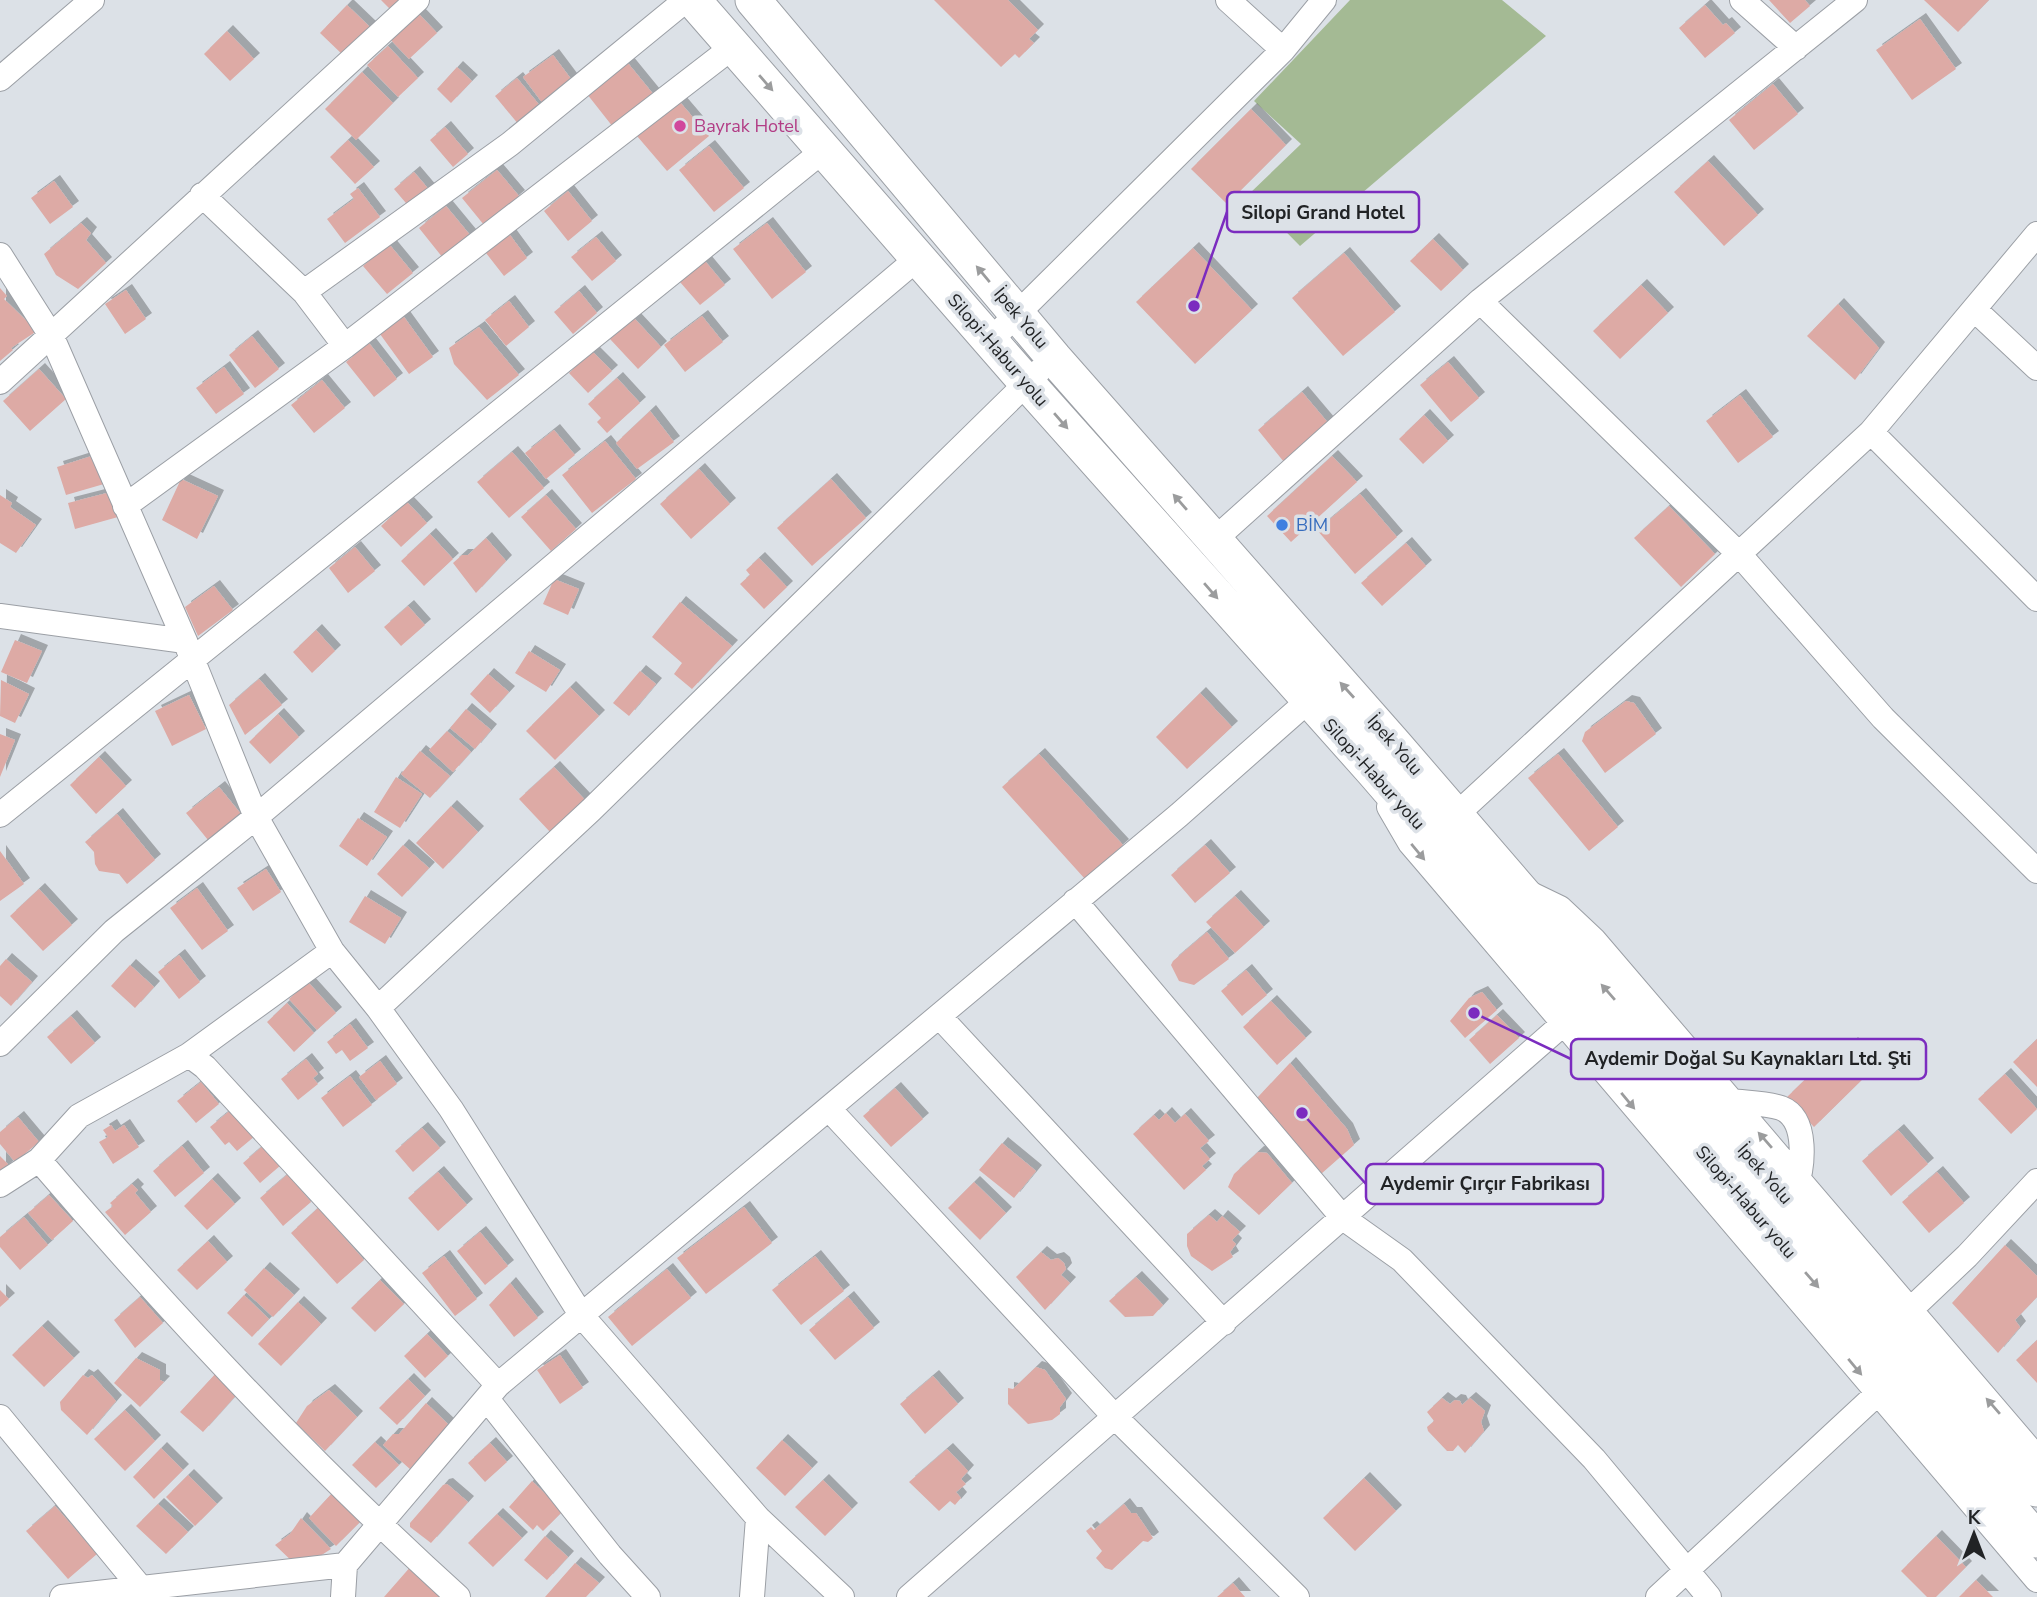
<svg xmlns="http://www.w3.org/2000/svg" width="2037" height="1597" font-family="'Nunito Sans',sans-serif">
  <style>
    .green { fill: #a4ba94 }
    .building { fill: #ddaaa5; filter: url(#shadow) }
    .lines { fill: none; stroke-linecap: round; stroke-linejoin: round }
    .minor-casing { stroke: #9b9fa5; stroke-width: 26 }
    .highway-casing { stroke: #9b9fa5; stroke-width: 37 }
    .minor { stroke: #fff; stroke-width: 24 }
    .highway { stroke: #fff; stroke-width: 35 }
    .oneway { fill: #9b9c9d }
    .hotel-dot { fill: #d1479c; stroke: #dce1e7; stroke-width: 2.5 }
    .shop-dot { fill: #3f7fe0; stroke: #dce1e7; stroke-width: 2.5 }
    .labels { text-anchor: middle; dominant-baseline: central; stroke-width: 7; stroke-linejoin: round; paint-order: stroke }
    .hotel-label { font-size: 18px; fill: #b23c85; stroke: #dce1e7; text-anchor: start }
    .street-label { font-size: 18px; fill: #212325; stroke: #dce1e7 }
    .shop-label { font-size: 18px; fill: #366cbe; stroke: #dce1e7; text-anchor: start }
    .leader { fill: none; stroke: #7b2cbf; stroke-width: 2.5 }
    .callout-dot { fill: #7b2cbf; stroke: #dce1e7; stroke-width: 2.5 }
    .callout { fill: #dce1e7; stroke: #7b2cbf; stroke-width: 2.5 }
    .callout-label { font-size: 19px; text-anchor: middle; font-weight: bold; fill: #212325 }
  </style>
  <defs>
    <filter id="shadow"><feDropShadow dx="6" dy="-6" stdDeviation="0" flood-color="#0004"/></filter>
  </defs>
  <rect width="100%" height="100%" fill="#dce1e7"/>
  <!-- green -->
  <path class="green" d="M1350 0H1502L1546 36 1300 246 1249 194 1301 144 1254 101Z"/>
  <!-- building -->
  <path class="building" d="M381 0H402L391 10Z
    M934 0H1008L1038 30 1029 39 1034 43 1019 58 1015 54 1001 67Z
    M1769 0H1805L1810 6 1790 23Z
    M1924 0H1989L1958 32Z
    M347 5 371 28 344 56 320 33Z
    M1705 5 1723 25 1726 23 1735 33 1705 58 1679 28Z
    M419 14 437 33 409 59 391 40Z
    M1920 19 1956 69 1912 100 1876 50Z
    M227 31 254 59 230 81 204 54Z
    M388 46 418 78 398 97 367 65Z
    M553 55 574 83 544 105 523 77Z
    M627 62 654 95 613 127 587 94Z
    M457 67 472 81 451 103 437 89Z
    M362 72 393 103 356 140 325 109Z
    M517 78 541 107 519 125 495 96Z
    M1773 84 1798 114 1754 150 1729 120Z
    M679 101 709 136 667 171 637 136Z
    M1251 109 1286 145 1227 204 1191 169Z
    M445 127 468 154 453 167 430 140Z
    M348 140 374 167 355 184 330 157Z
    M709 146 744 188 714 212 679 170Z
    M1708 161 1758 215 1724 246 1674 192Z
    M497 170 519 196 484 225 462 198Z
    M414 172 431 192 411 209 394 189Z
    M54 181 73 207 50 224 31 198Z
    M358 188 380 217 345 243 327 219 354 199 350 194Z
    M568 191 592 221 568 241 544 211Z
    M446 206 470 235 443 258 419 228Z
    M81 223 91 233 86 240 106 263 78 289 56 275 44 254Z
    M767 223 806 272 772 299 733 249Z
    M510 235 527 258 504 276 486 253Z
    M596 237 616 261 592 281 571 257Z
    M1433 239 1463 270 1441 291 1410 261Z
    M389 244 413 273 387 294 363 266Z
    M1193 248 1252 310 1195 364 1136 302Z
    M1344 253 1395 312 1343 356 1292 298Z
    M705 261 725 285 700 305 680 282Z
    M1641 285 1668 313 1620 359 1593 331Z
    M0 288 7 296 4 299 37 331 11 348 13 350 0 361Z
    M126 290 146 319 125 334 105 304Z
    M579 291 597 313 573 334 554 312Z
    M509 301 529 327 506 346 485 320Z
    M1838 304 1879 348 1855 380 1807 336Z
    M702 316 723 342 685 372 664 345Z
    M404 317 433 357 409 374 380 334Z
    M634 318 661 347 638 369 610 339Z
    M479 327 519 375 487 400 454 364 449 348Z
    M252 336 279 369 255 388 229 355Z
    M369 343 397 379 374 397 346 362Z
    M592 351 612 371 588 393 569 373Z
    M1448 362 1479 398 1451 422 1420 385Z
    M224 367 244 394 216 414 196 388Z
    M39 369 66 399 30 431 3 401Z
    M617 378 640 403 607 433 597 422 601 418 588 404Z
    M322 380 345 408 314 433 291 405Z
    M1302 392 1329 424 1284 462 1258 430Z
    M1740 395 1773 437 1738 463 1706 421Z
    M650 411 674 442 637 469 616 443Z
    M1424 415 1448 441 1423 464 1399 439Z
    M554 430 575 455 546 479 525 453Z
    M605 441 636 479 592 513 562 475Z
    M512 452 544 488 509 518 477 482Z
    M95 455 104 484 66 495 57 467Z
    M1332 456 1357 482 1291 542 1267 516Z
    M699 469 730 504 691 539 660 504Z
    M181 479 218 496 197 539 162 520Z
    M831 479 866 518 812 566 777 528Z
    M111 492 118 517 75 529 68 503Z
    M1360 494 1397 537 1355 574 1317 530Z
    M0 495 12 503 10 507 36 525 16 553 0 543Z
    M546 495 576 529 551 551 521 517Z
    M407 502 427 523 401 547 381 526Z
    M1669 506 1715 554 1681 587 1634 538Z
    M430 534 453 559 424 586 401 561Z
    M486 538 506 561 476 593 453 563 462 555H468Z
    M1406 543 1426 566 1382 606 1361 583Z
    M355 547 375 571 348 593 329 568Z
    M759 558 787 587 764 609 740 584 750 575 746 570Z
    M554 579 579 589 568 615 543 604Z
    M214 586 233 610 198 636 185 607Z
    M680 602 732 646 692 689 674 674 682 663 652 637Z
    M408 606 425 625 401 646 384 627Z
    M316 630 335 651 312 673 293 652Z
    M15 640 42 651 27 683 1 672Z
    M529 651 560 670 546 692 515 673Z
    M640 671 656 684 629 716 613 703Z
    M488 674 509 692 490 713 470 694Z
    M259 679 282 705 245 735 229 705Z
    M1 680 29 694 15 723 0 716Z
    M570 687 599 716 555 760 526 731Z
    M1200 693 1232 727 1187 769 1156 737Z
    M189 695 206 729 172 746 155 711Z
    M1626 701 1634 703 1656 734 1605 773 1582 741 1585 732Z
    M466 709 491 730 475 749 450 728Z
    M278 714 299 737 270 764 249 742Z
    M447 731 471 752 453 772 429 750Z
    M0 734 15 740 0 777Z
    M420 751 450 776 430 798 401 774Z
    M1039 754 1123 845 1085 879 1002 787Z
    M1558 754 1618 827 1589 851 1528 778Z
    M99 757 126 786 96 814 70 785Z
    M554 767 586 801 551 833 519 799Z
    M396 777 422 794 400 828 374 812Z
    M219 787 241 814 208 840 186 813Z
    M451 806 478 832 443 869 416 843Z
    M117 814 155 860 127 884 119 874 99 871 95 864 94 852 85 842Z
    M358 818 387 837 367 866 339 846Z
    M403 845 429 868 402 897 377 874Z
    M1205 845 1230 873 1195 903 1171 875Z
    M0 851 24 884 0 901Z
    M266 869 281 892 253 911 237 888Z
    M197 888 228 931 202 950 170 908Z
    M39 889 72 925 43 951 10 916Z
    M365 896 401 918 385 944 349 922Z
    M1235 896 1264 927 1235 953 1206 922Z
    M1207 932 1229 959 1194 985 1179 981 1171 965 1173 961Z
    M179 955 200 982 179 999 158 972Z
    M6 959 32 982 11 1006 0 996V966Z
    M130 965 154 987 135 1008 111 986Z
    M1246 970 1267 995 1242 1016 1221 991Z
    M308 982 336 1013 317 1030 289 999Z
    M1482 992 1497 1010 1465 1038 1450 1021 1469 998Z
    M1271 1001 1306 1038 1277 1065 1243 1027Z
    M287 1003 314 1033 294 1052 267 1022Z
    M1497 1015 1519 1038 1490 1064 1469 1040Z
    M71 1016 95 1043 71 1064 47 1037Z
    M350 1024 368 1048 350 1061 342 1050 336 1054 327 1042Z
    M2037 1039V1087L2013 1062Z
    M1852 1043 1875 1067 1814 1127 1786 1098 1816 1069 1820 1073Z
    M306 1059 318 1074 313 1078 318 1084 298 1100 281 1079Z
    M380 1061 397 1084 376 1100 359 1077Z
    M1290 1063 1347 1129 1354 1145 1321 1174 1257 1098Z
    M2005 1074 2037 1109 2011 1134 1978 1099Z
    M350 1076 372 1105 343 1127 321 1098Z
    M201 1082 219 1104 196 1123 177 1101Z
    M895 1088 923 1119 891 1147 863 1116Z
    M232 1109 255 1136 237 1151 229 1142 225 1145 210 1127Z
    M1166 1113 1175 1123 1185 1114 1209 1141 1200 1148 1210 1159 1202 1166 1206 1170 1184 1190 1133 1134 1154 1115 1159 1120Z
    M18 1117 39 1142 15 1162 0 1144V1132Z
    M111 1125 115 1131 124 1125 139 1147 113 1164 99 1142 108 1137 103 1130Z
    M422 1128 440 1148 413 1172 395 1151Z
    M1898 1130 1928 1164 1891 1196 1862 1161Z
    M1002 1143 1036 1171 1014 1198 979 1170Z
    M264 1145 281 1165 260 1183 243 1163Z
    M182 1146 204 1173 175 1197 153 1171Z
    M1258 1152 1267 1153 1292 1183 1259 1215 1228 1187 1234 1174Z
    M0 1156 9 1165 0 1173Z
    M438 1172 467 1205 438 1231 408 1198Z
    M1937 1172 1964 1203 1929 1233 1902 1202Z
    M288 1174 311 1202 283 1226 260 1198Z
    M212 1179 235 1204 207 1230 184 1206Z
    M974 1182 1006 1213 980 1240 948 1208Z
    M132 1184 138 1190 135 1193 151 1212 125 1235 105 1212 113 1206 110 1203Z
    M49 1195 73 1221 52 1240 28 1213Z
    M744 1207 772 1243 706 1294 677 1258Z
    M318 1208 364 1260 337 1284 291 1233Z
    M1209 1215 1217 1222 1222 1216 1240 1232 1232 1240 1236 1244 1230 1252 1233 1257 1212 1271 1191 1256 1187 1246V1234Z
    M24 1217 48 1245 20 1270 0 1247V1237Z
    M480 1232 508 1266 485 1285 457 1251Z
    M208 1241 227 1262 197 1290 177 1270Z
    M2005 1245 2037 1276V1297L2015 1320 2020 1327 1998 1353 1952 1303Z
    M1041 1252 1051 1260 1058 1258 1064 1263 1066 1269 1061 1275 1070 1283 1045 1310 1016 1277Z
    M444 1256 477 1299 455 1316 422 1273Z
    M815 1256 844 1291 801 1325 772 1290Z
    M264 1268 294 1295 273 1317 244 1290Z
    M667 1269 691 1298 632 1346 608 1317Z
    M1136 1277 1163 1305 1153 1316 1125 1317 1109 1301Z
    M380 1280 404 1304 375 1332 351 1308Z
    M510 1283 538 1318 514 1337 489 1305Z
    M0 1290 9 1299 0 1307Z
    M244 1295 269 1319 252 1337 227 1313Z
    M140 1297 163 1323 135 1348 114 1320Z
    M848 1297 874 1328 835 1360 809 1330Z
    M298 1302 321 1324 281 1366 258 1344Z
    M42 1326 74 1358 44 1387 12 1355Z
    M427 1334 448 1356 425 1378 404 1356Z
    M2037 1340V1383L2016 1360Z
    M560 1355 583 1388 560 1404 537 1370Z
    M136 1358 160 1370V1380L164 1382 140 1407 114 1383Z
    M1036 1367 1045 1370 1066 1399 1060 1407V1414L1052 1420 1028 1424 1008 1404V1388L1013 1389Z
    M218 1371 240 1391 203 1432 180 1412Z
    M83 1375 88 1378 92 1375 116 1401 87 1435 61 1410 60 1402Z
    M933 1376 958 1404 925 1434 900 1404Z
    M408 1379 425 1396 397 1425 379 1408Z
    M329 1390 357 1417 325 1451 296 1423 307 1406Z
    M1442 1398 1450 1404 1455 1400 1460 1401 1462 1405 1470 1398 1485 1411 1481 1422 1484 1431 1465 1453 1458 1445 1453 1451H1447L1428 1431 1427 1427 1434 1421 1427 1412Z
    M426 1403 451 1427 411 1470 383 1445 393 1434H399Z
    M125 1410 155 1441 125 1471 94 1439Z
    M782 1440 812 1468 785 1496 756 1468Z
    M375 1442 399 1465 376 1488 352 1465Z
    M490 1443 507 1462 485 1482 468 1463Z
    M161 1448 183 1470 154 1499 133 1477Z
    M947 1449 968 1471 961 1479 966 1484 956 1492 961 1498 955 1505 950 1501 939 1511 909 1482Z
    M188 1475 217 1504 195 1526 166 1497Z
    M1364 1478 1396 1511 1355 1551 1323 1518Z
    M823 1480 852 1509 825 1536 795 1507Z
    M532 1481 563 1511 543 1531 537 1525 533 1530 509 1507Z
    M447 1484 468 1502 431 1543 410 1527V1523L443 1485Z
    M334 1491 362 1520 336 1546 309 1518Z
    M158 1504 188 1532 166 1554 136 1526Z
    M1124 1504 1131 1513H1136L1153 1538 1148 1542 1143 1541 1112 1570 1105 1568 1096 1558 1102 1551 1086 1531 1091 1527 1094 1530Z
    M55 1506 97 1554 68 1579 26 1531Z
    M497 1514 522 1538 493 1567 468 1543Z
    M301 1518 331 1549 317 1558 314 1555 308 1563 296 1565 275 1545 290 1534Z
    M545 1536 568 1557 547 1580 524 1560Z
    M1936 1536 1966 1567 1936 1597H1927L1901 1571Z
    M575 1563 599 1583 586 1597H545Z
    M412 1565 449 1597H384Z
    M1976 1580 1993 1597H1959Z
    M1233 1583 1245 1597H1217Z"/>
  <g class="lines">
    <defs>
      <path id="minor" d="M1228 0 1283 50
        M1742 0 1796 48
        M0 79 92 0
        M202 195 304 292 345 346
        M0 255 52 337 185 641 256 817 332 951 378 1008 451 1109 582 1316 758 1518 842 1597
        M304 292 510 144 686 0
        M1480 301 1739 554 1883 718 2037 871
        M1975 310 2037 368
        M990 341 1283 50 1324 0
        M0 382 417 0
        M1871 432 2037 599
        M125 506 345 346 734 46
        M1214 540 1480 301 1855 0
        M0 616 185 641
        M1389 807 1410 843 1428 864 2037 1580
        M0 815 824 150
        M1456 815 1871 432 2037 234
        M1529 893 1560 908 1594 940 2037 1458
        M1075 901 1343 1218 1402 1260 1594 1459 1709 1597
        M378 1008 591 810 1038 372
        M939 1016 1224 1323
        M0 1044 114 931 256 817 918 258
        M189 1055 205 1067 498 1385
        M1731 1101C1747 1103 1767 1103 1781 1108 1809 1119 1803 1168 1795 1190
        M829 1109 1115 1417 1297 1597
        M39 1160C170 1313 309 1462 458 1597
        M0 1185 39 1160 79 1116 189 1055 332 951
        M1910 1310 1967 1256 2037 1181
        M487 1399 610 1555 648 1597
        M0 1417 140 1587
        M62 1597 345 1565 498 1385 1179 815 1308 701
        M343 1597 345 1565
        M752 1597 758 1518
        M909 1597 1563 1024
        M1658 1597 1877 1394"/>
      <path id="highway" d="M693 0 1026 382 1373 771 2037 1540
        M753 0 1054 358 1395 745 2037 1489"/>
    </defs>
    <!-- minor casing -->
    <use href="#minor" class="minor-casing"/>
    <!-- highway casing -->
    <use href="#highway" class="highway-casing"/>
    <!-- minor -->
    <use href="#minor" class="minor"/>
    <!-- highway -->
    <use href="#highway" class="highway"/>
  </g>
  <!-- one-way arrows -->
  <defs><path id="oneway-solid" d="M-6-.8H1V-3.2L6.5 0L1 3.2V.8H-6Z" transform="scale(1.75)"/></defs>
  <g class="oneway">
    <use href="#oneway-solid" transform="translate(766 83) rotate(49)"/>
    <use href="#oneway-solid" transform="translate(983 274) rotate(-130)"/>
    <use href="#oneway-solid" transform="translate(1061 421) rotate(49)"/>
    <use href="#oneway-solid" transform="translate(1180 502) rotate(-131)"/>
    <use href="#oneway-solid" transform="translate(1211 591) rotate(49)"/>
    <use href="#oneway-solid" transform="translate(1347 690) rotate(-132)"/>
    <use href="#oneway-solid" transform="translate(1418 852) rotate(50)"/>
    <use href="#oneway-solid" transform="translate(1608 992) rotate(-131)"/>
    <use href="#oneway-solid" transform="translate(1628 1101) rotate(50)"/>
    <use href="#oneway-solid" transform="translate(1765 1140) rotate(-131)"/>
    <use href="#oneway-solid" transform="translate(1812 1280) rotate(49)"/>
    <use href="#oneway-solid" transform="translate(1855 1367) rotate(50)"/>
    <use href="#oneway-solid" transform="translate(1993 1406) rotate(-131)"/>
  </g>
  <!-- markers -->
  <circle class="hotel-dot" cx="680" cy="126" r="7"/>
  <circle class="shop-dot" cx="1282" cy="525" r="7"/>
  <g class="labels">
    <!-- hotel labels -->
    <g class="hotel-label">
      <text x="694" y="126">Bayrak Hotel</text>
    </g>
    <!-- street labels -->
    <g class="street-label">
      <text transform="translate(1021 318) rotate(50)">İpek Yolu</text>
      <text transform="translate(998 350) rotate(49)">Silopi-Habur yolu</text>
      <text transform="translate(1395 745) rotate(49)">İpek Yolu</text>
      <text transform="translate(1374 774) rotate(48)">Silopi-Habur yolu</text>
      <text transform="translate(1765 1174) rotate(49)">İpek Yolu</text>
      <text transform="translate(1746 1202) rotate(49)">Silopi-Habur yolu</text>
    </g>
    <!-- shop labels -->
    <g class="shop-label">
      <text x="1296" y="525">BİM</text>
    </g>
  </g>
  <!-- callouts -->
  <path class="leader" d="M1194 306L1227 212M1474 1013L1571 1059M1302 1113L1366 1184"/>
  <g class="callout-dot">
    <circle cx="1194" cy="306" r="7"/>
    <circle cx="1474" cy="1013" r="7"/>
    <circle cx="1302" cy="1113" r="7"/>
  </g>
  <g class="callout">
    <rect x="1227" y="192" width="192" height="40" rx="7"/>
    <rect x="1571" y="1039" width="355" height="40" rx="7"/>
    <rect x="1366" y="1164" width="237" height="40" rx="7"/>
  </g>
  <g class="callout-label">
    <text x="1323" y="219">Silopi Grand Hotel</text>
    <text x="1748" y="1065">Aydemir Doğal Su Kaynakları Ltd. Şti</text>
    <text x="1485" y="1190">Aydemir Çırçır Fabrikası</text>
  </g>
  <!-- north arrow -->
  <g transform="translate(1974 1534)" stroke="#dce1e7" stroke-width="5" paint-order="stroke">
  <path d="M0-5L12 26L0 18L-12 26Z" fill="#212325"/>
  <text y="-10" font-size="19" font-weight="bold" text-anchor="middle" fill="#212325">K</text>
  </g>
</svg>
